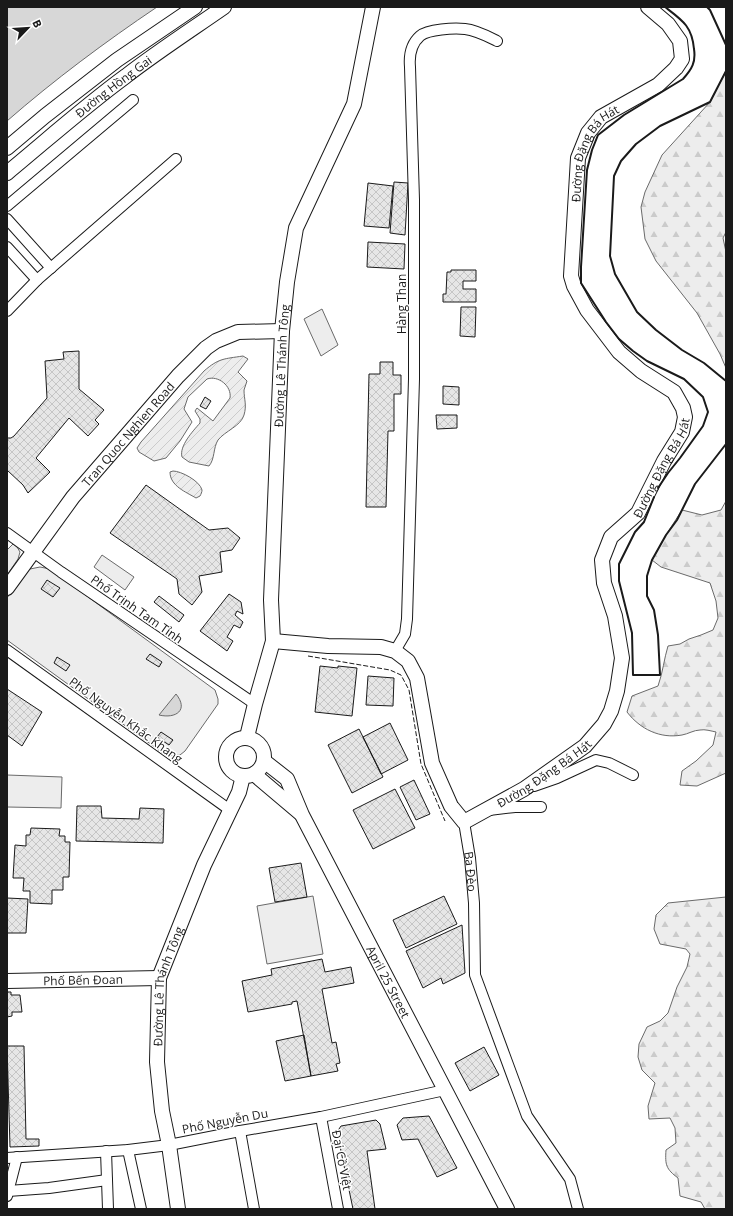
<svg xmlns="http://www.w3.org/2000/svg" width="733" height="1216" font-family="'Open Sans',sans-serif">
  <style>
    .forest { fill: url(#forest-firs); stroke: #6a6a6a }
    .built { fill: #ededed; stroke: #6a6a6a }
    .garden { fill: url(#garden-furrows); stroke: #6a6a6a }
    .water { fill: #d7d7d7; stroke: #6a6a6a }
    .building { fill: url(#building-cross-hatch); stroke: #1a1a1a }
    .lines { fill: none; stroke-linecap: round; stroke-linejoin: round }
    .street-casing { stroke: #1a1a1a; stroke-width: 12 }
    .secondary-casing { stroke: #1a1a1a; stroke-width: 16 }
    .street { stroke: #fff; stroke-width: 10 }
    .secondary { stroke: #fff; stroke-width: 14 }
    .fence { stroke: #1a1a1a; stroke-width: 1; stroke-dasharray: 5 2; stroke-linecap: butt }
    .wall { stroke: #1a1a1a; stroke-width: 2 }
    .labels { text-anchor: middle; dominant-baseline: central; stroke-width: 3; stroke-linejoin: round; paint-order: stroke }
    .street-label { font-size: 12px; fill: #1a1a1a; stroke: #fff }
  </style>
  <defs>
    <pattern id="forest-firs" width="22" height="20" patternUnits="userSpaceOnUse"><rect width="22" height="20" fill="#ededed"/><path d="M5 1l3.5 6h-7zM16 11l3.5 6h-7z" fill="#cbcbcb"/></pattern>
    <pattern id="garden-furrows" width="10" height="10" patternUnits="userSpaceOnUse"><rect width="10" height="10" fill="#ededed"/><path d="M-1 1l2-2M0 10L10 0M9 11l2-2" fill="none" stroke="#cbcbcb"/></pattern>
    <pattern id="building-cross-hatch" width="8" height="8" patternUnits="userSpaceOnUse"><rect width="8" height="8" fill="#e6e6e6"/><path d="M0 0l8 8M0 8l8-8" fill="none" stroke="#c5c5c5"/></pattern>
  </defs>
  <rect width="100%" height="100%" fill="#fff"/>
  <!-- forest -->
  <path class="forest" d="M726 71V232L723 238 726 252V368L720 354 697 313 656 261 645 239 641 207 645 192 662 155 710 102Z
    M726 501V773L697 786 680 785 682 771 696 761 713 745 716 732C711 731 705 729 700 730 694 730 688 734 682 735 660 739 640 729 627 712L632 696 658 686C663 672 664 659 668 646L680 644 689 639 701 635 713 630 718 618 716 601 710 583 661 567 652 560 666 535 682 510 702 515 721 510Z
    M726 897V1209H705L701 1202 680 1196 678 1178C666 1169 665 1165 666 1150L676 1143 675 1128 670 1118 649 1119 648 1106 655 1083 642 1070 638 1057 639 1044 647 1027 660 1021 668 1013 677 987 687 967 690 954 686 949 660 944 654 929 656 915 668 903Z"/>
  <!-- built -->
  <path class="built" d="M322 309 338 345 321 356 304 319Z
    M13 544 17 547 20 552 18 559 7 575V550Z
    M102 555 134 577 125 590 94 567Z
    M40 567 50 569 215 690 218 699V704L185 751 180 755 167 756 7 640V598L25 573 30 569Z
    M7 775 62 777 61 808 7 807Z
    M313 896 323 954 267 964 257 906Z"/>
  <!-- garden -->
  <path class="garden" d="M243 356 248 359 238 372 247 381C246 384 245 387 244 390 244 399 247 405 244 415 241 426 225 431 218 440 213 448 215 459 209 466L189 462 182 457C179 446 193 431 200 423V419L195 411 197 408 213 421 230 398C232 386 218 375 207 379L188 397 184 409 192 422 180 441 166 458 154 461 139 452 137 448 141 442 204 371C219 358 224 359 243 356Z
    M173 471C181 471 200 481 202 490 202 492 201 494 200 496L196 498C186 492 170 486 170 472Z"/>
  <!-- water -->
  <path class="water" d="M7 7H157C105 42 54 80 7 121Z
    M176 694C189 710 176 719 159 715Z"/>
  <!-- building -->
  <path class="building" d="M394 182 408 183 405 235 390 233Z
    M368 183 393 186 389 228 364 226Z
    M368 242 405 244 404 269 367 267Z
    M451 270H476V281H463V289H476V302H443V294H446L447 272H451Z
    M461 307H476L475 337 460 336Z
    M79 351V389L104 410 95 420 99 424 88 436 69 418 36 458 50 472 28 493 23 485 7 470V438H11L14 436 47 398 45 361 64 359 63 352Z
    M380 362H393V375H401V394H394V431H388L386 507H366L369 374H380Z
    M443 386 459 387V405L443 404Z
    M205 397 211 401 206 409 200 406Z
    M436 415H457V428L437 429Z
    M146 485 209 530 228 528 240 538 232 550 220 552 222 572 199 576 202 592 192 605 179 594 177 579 110 533Z
    M47 580 60 588 53 597 41 589Z
    M229 594 241 602 243 614 237 611 235 615 243 622 240 628 234 625 227 637 233 641 227 651 200 631Z
    M159 596 184 615 179 622 154 602Z
    M150 654 162 662 159 667 146 659Z
    M57 657 70 665 66 671 54 663Z
    M320 666 338 668V666L357 668 352 716 315 712Z
    M368 676 394 678 393 706 366 705Z
    M7 689 42 712 22 746 7 735Z
    M390 723 408 760 381 774 363 737Z
    M359 729 383 777 352 793 328 745Z
    M161 732 173 740 169 745 157 737Z
    M414 780 430 814 416 820 400 787Z
    M395 789 415 828 373 849 353 810Z
    M77 806H101L102 818 139 819 140 808 164 809 163 843 76 841Z
    M31 828 60 829 59 836H65V842H70L69 877H63V890H52V904L30 903V891H23L24 878H13L15 845 26 846V835H30Z
    M301 863 307 897 275 902 269 868Z
    M444 896 457 924 406 948 393 920Z
    M7 898 28 899 26 933H7Z
    M462 925 465 973 443 984 441 978 423 988 406 951Z
    M322 959 325 972 351 967 354 983 322 989 332 1043 336 1042 340 1063 336 1064 338 1071 311 1076 297 1001 292 1002V1004L248 1012 242 981 272 975 271 969Z
    M7 992H11V995H20L22 1012H12V1016L7 1017Z
    M304 1035 311 1076 285 1081 276 1041Z
    M7 1046H24L26 1139H39V1146L10 1147Z
    M484 1047 499 1075 470 1091 455 1063Z
    M429 1116 457 1168 437 1177 418 1139 402 1140 397 1125 403 1118Z
    M376 1120 380 1124 386 1149 367 1151 375 1209H353L337 1132 341 1126Z"/>
  <g class="lines">
    <defs>
      <g id="street">
        <path d="M7 206 133 100"/>
        <path d="M7 219 51 268"/>
        <path d="M7 247 37 280"/>
        <path d="M7 311 37 280 176 159"/>
        <path d="M7 533 61 572 255 704"/>
        <path d="M7 650 230 810"/>
        <path d="M395 651 405 634 407 619 414 379V200L410 67C409 56 411 44 420 36 428 29 454 28 465 29 476 30 487 36 497 41"/>
        <path d="M534 786 557 778 596 760 609 763 633 775"/>
        <path d="M489 810 515 807H541"/>
        <path id="s1" d="M464 822 470 858 474 903 475 975 527 1116 570 1179 578 1209"/>
        <path d="M321 1117 338 1209"/>
        <path d="M240 1131 254 1209"/>
        <path d="M128 1150 141 1209"/>
        <path d="M106 1151 108 1209"/>
        <path d="M7 1158 128 1150 169 1145 240 1131 321 1117 445 1090"/>
        <path d="M8 1191 49 1188 107 1180"/>
        <path d="M7 1196 17 1157"/>
      </g>
      <g id="secondary">
        <path d="M7 148 45 116 117 60 195 7"/>
        <path id="s2" d="M7 173C47 140 85 106 126 76 157 52 191 30 224 7"/>
        <path id="s3" d="M7 588 73 497 178 376 206 348 216 341 238 332 282 331"/>
        <path id="s4" d="M273 641 328 646 381 647 395 651 408 661 417 678 432 763 451 806 464 822 524 789 585 746 604 724 611 711 617 691 622 658 615 616 604 583 602 560 611 537 638 513 664 461 682 432 685 417 683 408 674 392 641 371 619 352 587 310 574 286 571 276 578 158 588 133 601 117 658 85 676 68 682 59 680 41 668 24 648 7"/>
        <path id="s5" d="M247 737 255 704 273 641 271 600 282 331 287 282 296 228 354 104 373 7"/>
        <circle cx="245" cy="757" r="19"/>
        <path id="s6" d="M264 761 287 779 302 815 507 1209"/>
        <path d="M254 774 300 813"/>
        <path id="s7" d="M7 981 159 978"/>
        <path id="s8" d="M178 1209 169 1145 162 1111 157 1062 159 978 204 865 239 792 243 776"/>
      </g>
    </defs>
    <!-- street casing -->
    <use href="#street" class="street-casing"/>
    <!-- secondary casing -->
    <use href="#secondary" class="secondary-casing"/>
    <!-- street -->
    <use href="#street" class="street"/>
    <!-- secondary -->
    <use href="#secondary" class="secondary"/>
    <!-- fence -->
    <path class="fence" d="M308 656 390 670 401 675 409 690 421 764 445 821"/>
    <!-- wall -->
    <path class="wall" d="M707 7 710 10 726 45
      M726 71 710 102 660 126 636 144 621 161 614 176 610 256 615 274 637 312 656 330 682 350 704 363 726 381
      M658 488 668 473 680 458 703 426 708 412 703 397 684 379 647 361 633 351 619 339 606 322 581 283V267L587 170 592 150 598 135 624 115 683 79C692 69 696 62 694 49 692 26 682 20 665 7
      M654 497 644 522 635 532 619 564V581L632 633 633 675H660L658 635 654 610 647 596V576L652 560 666 535 677 520 695 484 726 444"/>
  </g>
  <g class="labels">
    <!-- street labels -->
    <g class="street-label">
      <text stroke="none"><textPath href="#s2" startOffset="137">Đường Hồng Gai</textPath></text>
      <text stroke="none"><textPath href="#s4" startOffset="1138">Đường Đặng Bá Hát</textPath></text>
      <text transform="translate(401 304) rotate(-90)">Hàng Than</text>
      <text stroke="none"><textPath href="#s5" startOffset="375">Đường Lê Thánh Tông</textPath></text>
      <text stroke="none"><textPath href="#s3" startOffset="196">Tran Quoc Nghien Road</textPath></text>
      <text stroke="none"><textPath href="#s4" startOffset="766">Đường Đặng Bá Hát</textPath></text>
      <text transform="translate(137 609) rotate(35)">Phố Trịnh Tam Tỉnh</text>
      <text transform="translate(126 720) rotate(36)">Phố Nguyễn Khắc Khang</text>
      <text stroke="none"><textPath href="#s4" startOffset="406">Đường Đặng Bá Hát</textPath></text>
      <text stroke="none"><textPath href="#s1" startOffset="50">Ba Đèo</textPath></text>
      <text stroke="none"><textPath href="#s7" startOffset="76">Phố Bến Đoan</textPath></text>
      <text stroke="none"><textPath href="#s6" startOffset="256">April 25 Street</textPath></text>
      <text stroke="none"><textPath href="#s8" startOffset="226">Đường Lê Thánh Tông</textPath></text>
      <text transform="translate(225 1121) rotate(-11)">Phố Nguyễn Du</text>
      <text transform="translate(342 1160) rotate(79)">Đại Cồ Việt</text>
    </g>
  </g>
  <!-- border -->
  <rect width="733" height="1216" fill="none" stroke="#1a1a1a" stroke-width="16"/>
  <!-- north arrow -->
  <g transform="translate(28 28) rotate(65)" stroke="#ffffff" stroke-width="3" paint-order="stroke">
  <path d="M0-3L7 15L0 10L-7 15Z" fill="#1a1a1a"/>
  <text y="-6" font-size="11" font-weight="bold" text-anchor="middle" fill="#1a1a1a">B</text>
  </g>
</svg>
